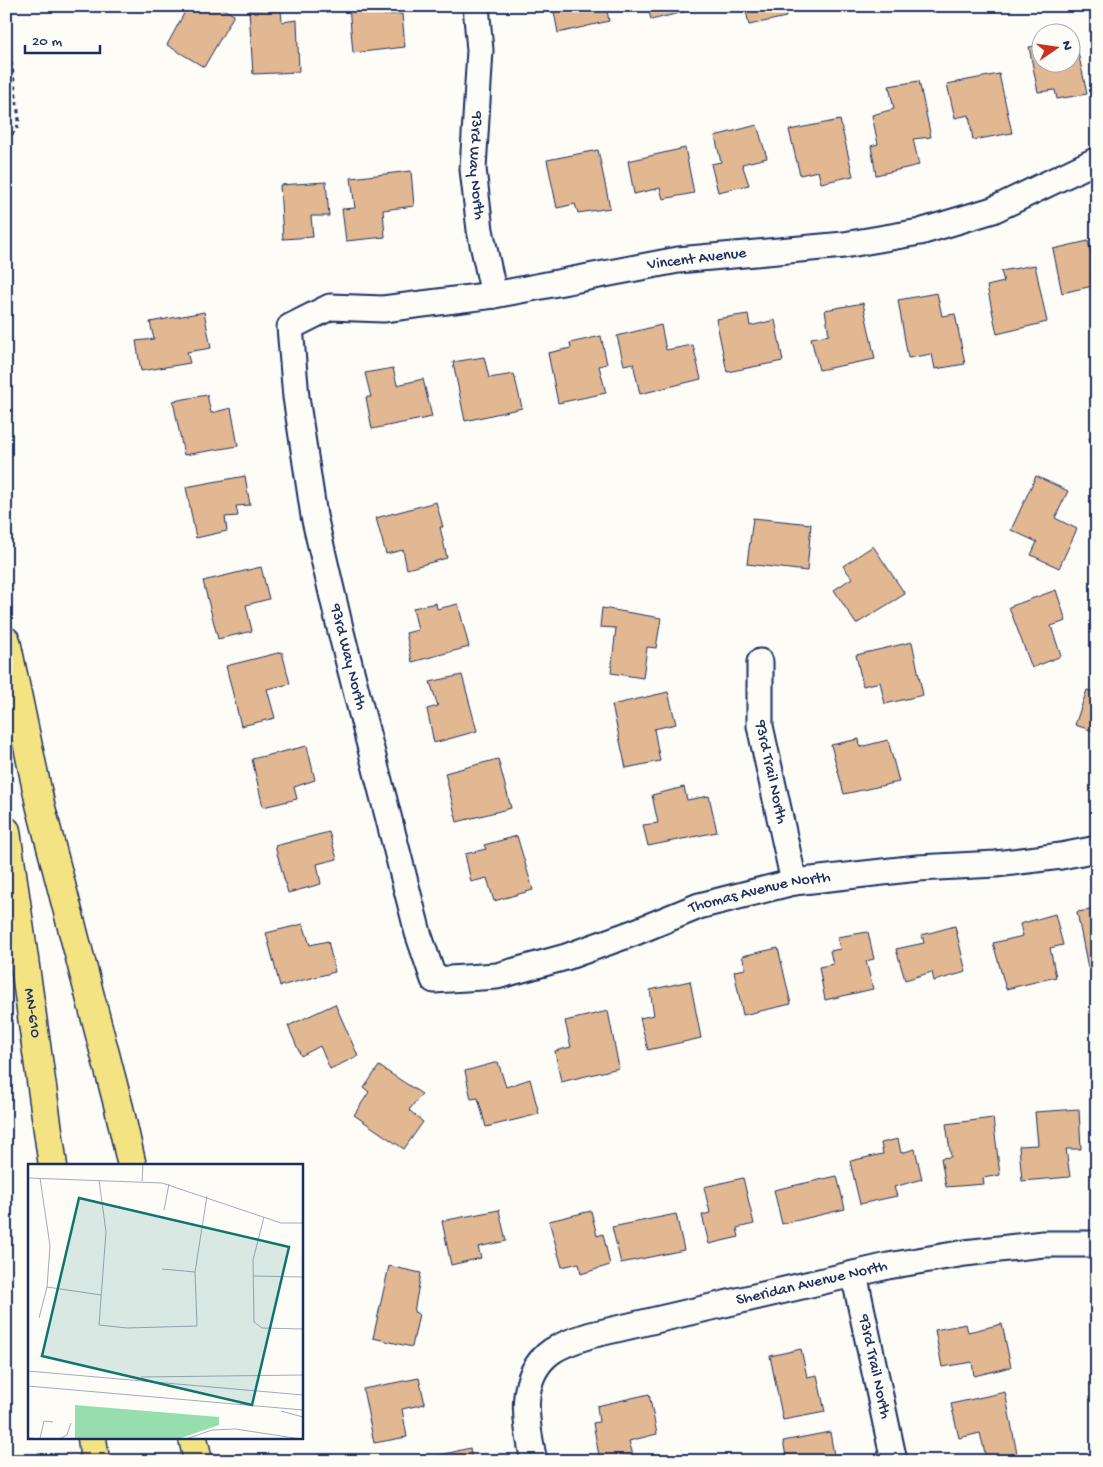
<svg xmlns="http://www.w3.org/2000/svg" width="1103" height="1467" font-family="'Gochi Hand',sans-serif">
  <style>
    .building { fill: #e2b893; stroke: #1b2f5e }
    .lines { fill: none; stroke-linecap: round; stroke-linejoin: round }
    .street-casing { stroke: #1b2f5e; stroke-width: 29 }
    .highway-casing { stroke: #1b2f5e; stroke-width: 31 }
    .path { stroke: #1b2f5e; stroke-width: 3; stroke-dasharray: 4 4; stroke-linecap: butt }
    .street { stroke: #fdfcf7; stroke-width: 25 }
    .highway { stroke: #f4e382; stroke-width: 28 }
    .labels { text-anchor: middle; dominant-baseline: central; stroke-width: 5; stroke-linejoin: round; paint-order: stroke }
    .street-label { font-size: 16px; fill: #1b2f5e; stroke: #fdfcf7 }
    .inset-road { fill: none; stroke: #a3aaba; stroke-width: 1 }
    .view { fill: #0f766e; fill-opacity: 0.15; stroke: #0f766e; stroke-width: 2.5 }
    .inset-edge { fill: none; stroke: #1b2f5e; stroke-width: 2.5 }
  </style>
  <rect width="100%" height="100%" fill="#fdfcf7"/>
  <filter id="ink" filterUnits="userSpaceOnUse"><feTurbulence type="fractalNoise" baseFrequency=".02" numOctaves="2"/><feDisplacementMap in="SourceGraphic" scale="10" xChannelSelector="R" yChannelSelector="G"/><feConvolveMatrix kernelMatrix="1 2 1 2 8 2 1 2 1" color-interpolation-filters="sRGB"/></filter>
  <g filter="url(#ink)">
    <!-- building -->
    <path class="building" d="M188 6H218L234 15 204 67 167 45Z
      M349 6H384V15L402 14 405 47 353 53Z
      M553 6H606L609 21 558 33Z
      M648 6H704V7L651 20Z
      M745 6H784L786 17 749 25Z
      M281 9 282 22 297 20 299 72 253 74 249 10Z
      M1075 38 1087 94 1057 99 1055 90 1038 92 1029 47 1040 45V62H1070V39Z
      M999 74 1012 133 973 140 969 115 955 118 947 84Z
      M919 81 931 137 913 139 919 165 876 175 871 146 878 144 872 115 894 109 889 86Z
      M840 120 853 176 821 183 818 171 800 175 789 130Z
      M757 125 767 158 742 164 749 185 718 192 711 164 721 162 715 136Z
      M685 148 694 193 663 199 660 188 634 194 628 161Z
      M598 150 610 208 578 213 575 204 557 208 547 160Z
      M411 171 414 206 383 210 385 237 346 241 342 209 355 208 351 178Z
      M326 182 329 216H311L313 237 283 239 280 185Z
      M1088 241 1091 254 1097 252V285L1062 293 1053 249Z
      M1035 265 1047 322 997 334 987 286 1004 282 1001 271Z
      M937 293 942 316 955 314 965 364 935 369 932 354 908 358 898 300Z
      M863 303 875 359 819 370 811 338 829 335 825 310Z
      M204 312 211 348 187 352 190 363 141 371 136 341 154 339 150 322Z
      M748 314 750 326 775 320 783 361 727 372 716 319Z
      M661 325 666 350 693 345 701 379 640 394 633 363 624 365 617 336Z
      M601 336 607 364 599 366 606 393 558 403 548 353 571 348 570 343Z
      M484 357 489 378 514 374 522 408 465 421 453 362Z
      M393 368 397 385 423 379 432 417 372 429 366 397H371L365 373Z
      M207 395 211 413 231 408 238 446 184 455 173 401Z
      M1097 436V473L1089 438Z
      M245 476 250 505 236 506 238 516 225 517 227 531 196 538 186 487Z
      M1036 476 1068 491 1055 518 1077 529 1059 568 1031 555 1037 542 1011 530Z
      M436 502 443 527H440L447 558 407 569 403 550 386 554 376 518Z
      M753 518 811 524 807 571 747 564Z
      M873 546 905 594 856 624 834 590 852 578 843 566Z
      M261 567 269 599 246 605 252 631 218 639 203 581Z
      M1056 590 1066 621 1051 626 1061 656 1032 668 1009 607Z
      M436 603 437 609 458 604 469 647 412 662 406 633 418 630 413 608Z
      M602 608 661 618 656 648 647 647 643 678 611 673 616 628 600 627Z
      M912 642 923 695 885 704 880 682 863 686 856 655Z
      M282 652 290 684 267 689 275 718 241 726 226 666Z
      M462 675 477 731 434 743 427 709 438 706 430 682Z
      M1087 690 1097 693V732L1075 725Z
      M668 692 676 724 654 729 660 761 626 768 612 705Z
      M859 739 860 747 888 740 899 782 844 794 831 745Z
      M307 746 315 780 294 787 297 799 263 807 252 759Z
      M498 759 511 808 457 822 445 773Z
      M684 787 687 800 709 796 717 832 648 846 643 825 658 823 652 795Z
      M329 832 337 859 317 864 321 884 288 893 275 846Z
      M517 836 533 890 494 901 487 878 471 882 465 854 486 849 484 845Z
      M1097 909V967L1088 968 1077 912Z
      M1055 914 1063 945 1050 948 1056 977 1006 989 993 943 1023 936 1020 924Z
      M303 924 310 945 328 941 335 972 280 986 266 933Z
      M955 926 966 972 934 981 932 972 905 980 896 949 924 943 922 935Z
      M868 932 874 959 866 961 873 989 825 1000 819 967 833 964 830 951 840 949 837 937Z
      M778 948 791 1004 743 1015 734 971 746 969 742 956Z
      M690 981 701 1038 648 1050 640 1018 654 1015 650 990Z
      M335 1004 358 1056 330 1069 320 1046 301 1056 288 1026Z
      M608 1011 619 1068 561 1082 555 1051 571 1047 565 1021Z
      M498 1062 506 1087 530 1079 539 1114 486 1127 478 1098 471 1099 465 1071Z
      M379 1066 422 1094 409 1110 423 1122 404 1149 354 1115 369 1092 364 1088Z
      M1079 1109 1081 1149H1066L1070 1177 1022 1181 1019 1146 1038 1145 1035 1112Z
      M993 1118 1000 1175 983 1178 984 1184 946 1187 941 1158 951 1157 946 1124Z
      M898 1139 901 1153 915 1149 922 1179 894 1187 897 1196 860 1204 850 1161 883 1154 881 1143Z
      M837 1176 845 1209 782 1224 774 1190Z
      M743 1178 754 1224 737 1228 739 1237 709 1244 702 1215 710 1213 704 1187Z
      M499 1210 506 1241 478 1247 481 1258 451 1265 442 1221Z
      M591 1211 597 1236 603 1234 610 1265 581 1274 579 1263 562 1267 549 1221Z
      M676 1214 684 1250 621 1263 612 1227Z
      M389 1266 421 1273 414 1312 419 1314 412 1347 373 1338Z
      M966 1324 968 1332 1002 1324 1011 1367 974 1376 972 1362 942 1367 935 1330Z
      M801 1349 807 1377 817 1375 825 1412 783 1420 770 1356Z
      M419 1378 425 1404 402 1409 407 1437 374 1443 363 1389Z
      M1005 1392 1017 1454 987 1461 980 1433 959 1438 951 1404Z
      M649 1394 657 1434 629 1441 633 1455 600 1461 593 1423 599 1422 597 1406Z
      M830 1432 835 1461H787L783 1441Z
      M470 1448 472 1461H429L428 1458Z"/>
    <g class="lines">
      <defs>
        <g id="street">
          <path id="s1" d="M476 6 480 50 473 169 480 230 494 295"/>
          <path id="s2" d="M1097 160 993 210 920 232 844 245 678 260 494 295 383 309 330 307 290 327 296 397 314 516 341 632 418 933 434 980 497 976 566 957 633 933 699 906 794 882 918 868 996 864 1061 856 1097 849"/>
          <path id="s3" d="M760 662V726L794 882"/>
          <path id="s4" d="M854 1274 894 1461"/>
          <path id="s5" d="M534 1461C526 1424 516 1376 552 1351 564 1343 578 1339 591 1335L888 1266 965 1253 1043 1244H1097"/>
        </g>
        <g id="highway">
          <path d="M6 641 40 804 119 1108 132 1166"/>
          <path id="s6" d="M6 831 53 1166"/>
          <path d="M92 1438 95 1461"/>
          <path d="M193 1438 198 1461"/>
        </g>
      </defs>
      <!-- street casing -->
      <use href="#street" class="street-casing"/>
      <!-- highway casing -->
      <use href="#highway" class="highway-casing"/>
      <!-- path -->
      <path class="path" d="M6 22 19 119 17 129 6 140"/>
      <!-- street -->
      <use href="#street" class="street"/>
      <!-- highway -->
      <use href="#highway" class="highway"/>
    </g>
  </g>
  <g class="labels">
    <!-- street labels -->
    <g class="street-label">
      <text stroke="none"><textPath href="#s1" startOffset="160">93rd Way North</textPath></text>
      <text transform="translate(697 260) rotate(-7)">Vincent Avenue</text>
      <text stroke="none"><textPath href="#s2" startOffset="1168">93rd Way North</textPath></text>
      <text stroke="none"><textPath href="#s3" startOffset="111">93rd Trail North</textPath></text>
      <text stroke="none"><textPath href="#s2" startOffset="1842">Thomas Avenue North</textPath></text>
      <text stroke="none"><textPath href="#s6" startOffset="184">MN-610</textPath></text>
      <text stroke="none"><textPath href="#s5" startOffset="388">Sheridan Avenue North</textPath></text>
      <text stroke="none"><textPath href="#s4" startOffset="95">93rd Trail North</textPath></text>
    </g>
  </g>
  <!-- overview -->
  <g transform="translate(28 1164)">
    <rect width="275" height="275" fill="#fdfcf7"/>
    <path d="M47 241 191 253V261L150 275H47Z" fill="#96dead"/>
    <path class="inset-road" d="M0 14 134 19 253 59H275M71 16 78 68 71 161 99 164 169 162 167 108 179 32M114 17 115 0M136 46 141 20M236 53 225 96 226 158 234 164 275 165M134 105 167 108M225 112 275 113M19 123 73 131M11 154 19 123 22 82 12 14M0 207 275 231M113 213 275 211M0 222 275 246M253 247 275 253M0 274 15 275M12 274 16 257 25 258M31 275 39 271 43 259M158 275 184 266 207 265 273 275"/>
    <path class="view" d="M51 34 261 83 224 241 14 192Z"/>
    <rect width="275" height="275" class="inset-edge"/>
  </g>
  <!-- margin -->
  <rect width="1103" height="1467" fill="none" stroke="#fdfcf7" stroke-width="25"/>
  <rect x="12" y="12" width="1078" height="1442" fill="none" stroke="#1b2f5e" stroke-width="2" filter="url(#ink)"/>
  <!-- north arrow -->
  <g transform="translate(1056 48) rotate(77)"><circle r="24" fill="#fdfcf7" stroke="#a3aaba"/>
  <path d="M0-4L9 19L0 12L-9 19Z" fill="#c8321e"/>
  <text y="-8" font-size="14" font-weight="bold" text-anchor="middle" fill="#1b2f5e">N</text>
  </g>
  <!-- scale -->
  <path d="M25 45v8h75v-8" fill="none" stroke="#1b2f5e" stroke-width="2.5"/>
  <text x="32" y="45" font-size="15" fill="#1b2f5e" stroke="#fdfcf7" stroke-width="4" paint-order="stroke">20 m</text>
</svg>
